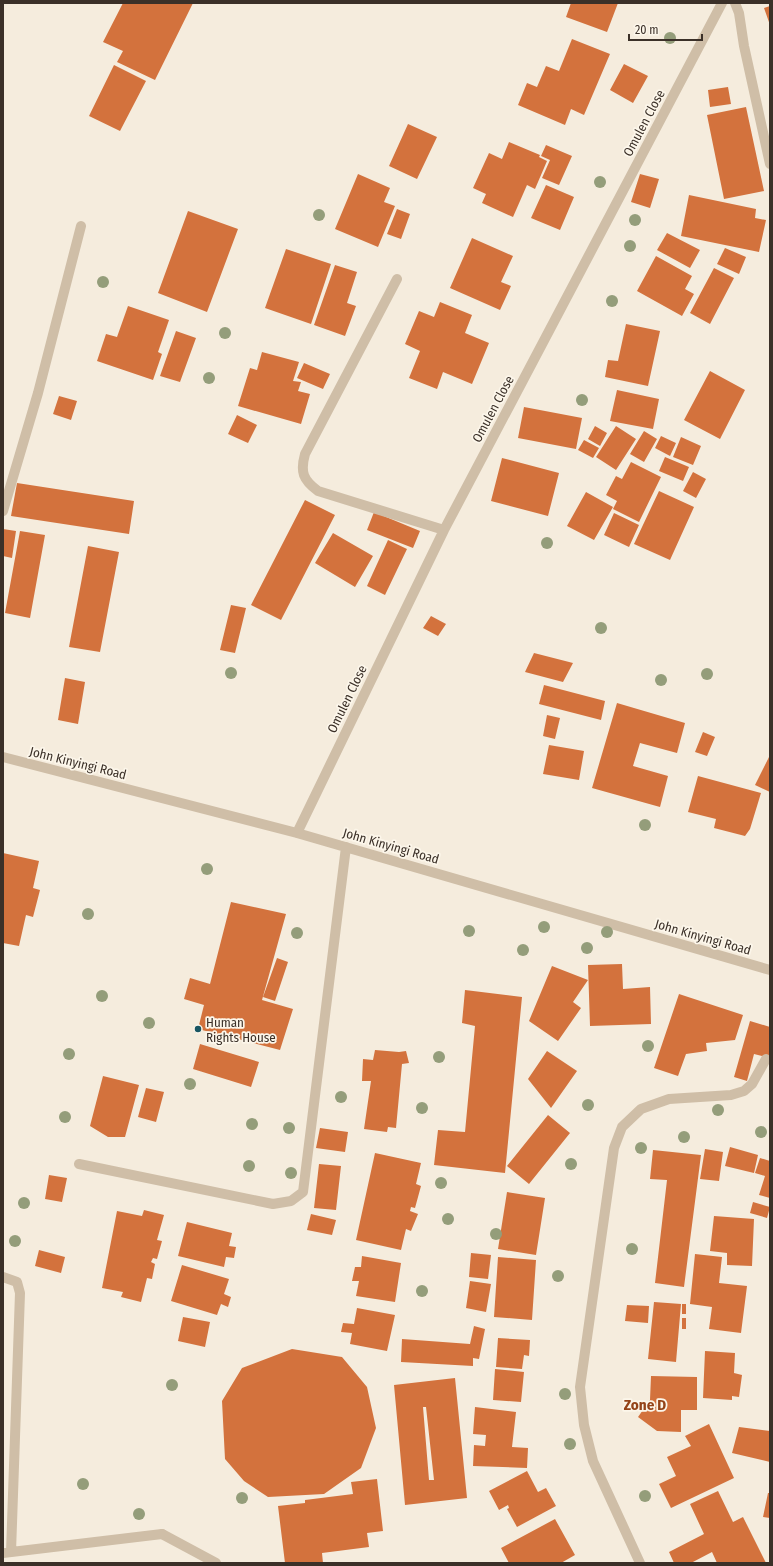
<svg xmlns="http://www.w3.org/2000/svg" width="773" height="1566" font-family="'Fira Sans Condensed',sans-serif">
  <style>
    .building { fill: #d3723d; fill-rule: evenodd }
    .lines { fill: none; stroke-linecap: round; stroke-linejoin: round }
    .lane { stroke: #cfbea7; stroke-width: 10 }
    .street { stroke: #cfbea7; stroke-width: 10 }
    .tree { fill: #949d7a }
    .poi-dot { fill: #185562; stroke: #fcf6ea; stroke-width: 1.5 }
    .labels { text-anchor: middle; dominant-baseline: central; stroke-width: 3.5; stroke-linejoin: round; paint-order: stroke }
    .street-label { font-size: 13px; fill: #3b3028; stroke: #fcf6ea }
    .poi-label { font-size: 13px; fill: #3b3028; stroke: #fcf6ea; text-anchor: start }
    .quarter-label { font-size: 15px; font-weight: bold; fill: #944318; stroke: #fcf6ea }
  </style>
  <rect width="100%" height="100%" fill="#f5ecdd"/>
  <!-- building -->
  <path class="building" d="M123 3H193L155 80 117 62 123 51 103 42Z
    M571 3H618L607 32 566 17Z
    M770 6V25L764 8Z
    M572 39 610 54 584 115 571 109 565 125 518 105 527 83 537 87 546 66 559 71Z
    M624 64 648 76 633 103 610 90Z
    M114 65 146 81 120 131 89 116Z
    M728 87 731 104 710 107 708 90Z
    M746 107 764 191 724 199 707 115Z
    M408 124 437 137 417 179 389 166Z
    M509 142 540 155 539 157 547 161 535 189 527 185 513 217 482 203 486 194 473 188 489 153 502 159Z
    M546 145 572 156 559 185 542 178 550 160 541 156Z
    M358 174 390 188 384 202 395 206 378 247 335 229Z
    M640 174 659 179 650 208 631 202Z
    M546 185 574 197 560 230 531 218Z
    M689 195 756 209 755 218 766 220 759 252 681 236Z
    M397 209 410 214 401 239 387 234Z
    M188 211 238 229 207 312 158 293Z
    M667 233 700 250 690 268 657 250Z
    M472 238 513 256 501 282 511 286 500 310 450 288Z
    M725 248 746 257 739 274 717 264Z
    M286 249 331 264 311 324 265 308Z
    M656 256 692 276 685 289 694 294 682 316 637 291Z
    M335 265 357 272 347 303 356 306 345 336 314 325Z
    M714 268 734 278 710 324 690 313Z
    M440 302 472 315 465 333 489 343 472 384 443 372 437 389 409 378 420 351 405 344 419 311 434 317Z
    M128 306 169 320 158 352 162 354 153 380 97 361 106 334 117 337Z
    M626 324 660 331 648 386 605 377 608 360 618 361Z
    M176 331 196 338 180 382 160 376Z
    M262 352 299 362 293 381 301 382 298 391 310 394 301 424 238 406 250 368 257 370Z
    M304 363 330 374 323 389 297 378Z
    M710 371 745 390 720 439 684 420Z
    M617 390 659 399 653 429 610 421Z
    M59 396 77 401 71 420 53 414Z
    M524 407 582 418 576 449 518 438Z
    M237 415 257 425 248 443 228 434Z
    M595 426 607 433 600 446 588 439Z
    M616 426 636 439 616 470 596 457Z
    M644 431 657 439 644 462 630 454Z
    M661 436 676 443 670 456 655 448Z
    M681 437 701 446 693 465 673 457Z
    M584 440 599 448 593 458 578 450Z
    M665 457 689 467 683 481 659 471Z
    M502 458 559 473 548 516 491 501Z
    M631 462 661 477 639 522 613 509 617 501 606 495 616 476 622 479Z
    M693 472 706 479 696 498 683 491Z
    M17 483 134 501 129 534 11 516Z
    M659 491 694 507 670 560 634 544Z
    M586 492 613 507 594 540 567 526Z
    M305 500 335 515 281 620 251 605Z
    M374 512 420 531 413 548 367 530Z
    M614 513 639 525 629 547 604 535Z
    M3 529 16 531 12 558 3 556Z
    M20 531 45 535 30 618 5 613Z
    M333 533 373 556 355 587 315 563Z
    M388 540 407 549 385 595 367 586Z
    M88 546 119 552 100 652 69 647Z
    M231 605 246 608 235 653 220 650Z
    M431 616 446 624 438 636 423 628Z
    M534 653 573 663 563 682 525 672Z
    M65 678 85 682 78 724 58 720Z
    M544 685 605 701 601 720 539 704Z
    M617 703 685 723 677 753 640 743 633 766 668 776 660 807 592 788Z
    M547 715 560 718 555 739 543 736Z
    M703 732 715 737 707 756 695 752Z
    M549 745 584 751 579 780 543 774Z
    M769 757H770V792L755 785Z
    M698 776 761 793 750 829 745 836 714 828 716 819 688 812Z
    M3 853 39 861 33 888 40 890 33 917 26 915 19 946 3 943Z
    M231 902 286 914 262 1000 293 1009 280 1050 198 1029 204 1005 184 999 190 978 210 984Z
    M277 958 288 962 275 1001 263 997Z
    M622 964 623 989 650 987 651 1024 590 1026 588 965Z
    M552 966 588 980 573 1002 581 1008 558 1041 529 1021Z
    M465 990 522 997 505 1173 434 1165 438 1130 465 1132 475 1026 462 1023Z
    M679 994 743 1015 735 1040 706 1043 707 1051 686 1054 678 1076 654 1068Z
    M750 1021 770 1027V1058L754 1054 747 1081 734 1077Z
    M200 1044 259 1062 251 1087 193 1069Z
    M375 1050 399 1052 406 1051 409 1063 402 1064 396 1128 388 1127 387 1132 364 1129 371 1081H362L363 1059 373 1060Z
    M547 1051 577 1071 551 1108 528 1079Z
    M103 1076 139 1085 125 1137H108L90 1126Z
    M146 1088 164 1092 156 1122 138 1117Z
    M548 1115 570 1133 529 1184 507 1166Z
    M320 1128 348 1132 345 1152 316 1148Z
    M730 1147 758 1155 754 1173 725 1166Z
    M705 1149 723 1152 719 1181 700 1179Z
    M653 1150 701 1155 684 1287 655 1283 667 1180 650 1179Z
    M375 1153 421 1163 416 1184 421 1186 415 1208 411 1207 410 1211 418 1214 411 1231 406 1229 401 1250 356 1240Z
    M760 1158 770 1161V1198L759 1195 765 1176 755 1173Z
    M319 1164 341 1166 336 1210 314 1208Z
    M49 1175 67 1178 62 1202 45 1199Z
    M507 1192 545 1198 536 1255 498 1249Z
    M753 1202 770 1207 767 1218 750 1213Z
    M144 1210 164 1215 157 1240 162 1241 157 1259 153 1258 151 1262 155 1264 152 1279 147 1278 141 1302 121 1297 123 1292 102 1288 117 1211 142 1216Z
    M311 1214 336 1220 332 1235 307 1230Z
    M714 1216 754 1219 752 1266 727 1265V1253L710 1251Z
    M187 1222 232 1233 229 1246 236 1247 234 1258 226 1257 224 1267 178 1256Z
    M39 1250 65 1257 61 1273 35 1266Z
    M471 1253 491 1255 488 1279 469 1277Z
    M695 1254 722 1257 719 1283 747 1286 741 1333 709 1329 712 1307 690 1304Z
    M362 1256 401 1263 395 1302 356 1296 359 1281H352L355 1267H361Z
    M498 1257 536 1260 532 1320 494 1317Z
    M182 1265 229 1279 224 1294 231 1297 228 1307 221 1304 217 1315 171 1301Z
    M470 1281 491 1284 486 1312 466 1308Z
    M654 1302 681 1304 676 1362 648 1359Z
    M682 1304H686V1314H682Z
    M627 1305 649 1306 648 1323 625 1321Z
    M357 1308 395 1315 387 1351 350 1344 352 1333 341 1332 343 1323 354 1324Z
    M183 1317 210 1322 205 1347 178 1341Z
    M682 1318H686V1329H682Z
    M474 1326 485 1329 479 1359 473 1358V1366L401 1362 402 1339 470 1344Z
    M498 1338 530 1340 529 1356 524 1355 522 1369 496 1367Z
    M292 1349 342 1357 367 1387 376 1428 361 1468 324 1494 268 1497 244 1481 225 1459 222 1401 242 1368Z
    M705 1351 735 1353 734 1373 742 1375 739 1397 732 1396V1400L703 1398Z
    M495 1369 524 1372 521 1402 493 1400Z
    M651 1376 697 1377V1410H681V1432L657 1431 638 1417 650 1400Z
    M455 1378 467 1498 405 1505 394 1385ZM423 1407H426L434 1480H429Z
    M475 1407 516 1412 512 1447 528 1448 527 1468 473 1466 474 1445 485 1446 486 1435 473 1434Z
    M709 1424 734 1478 671 1508 659 1484 676 1476 667 1457 691 1446 685 1436Z
    M739 1427 770 1431V1462L732 1453Z
    M527 1471 538 1492 546 1488 556 1506 517 1527 507 1509 509 1508 508 1505 499 1510 489 1491Z
    M377 1479 383 1531 367 1533 369 1547 322 1553 323 1563H285L278 1506 305 1503V1500L353 1494 351 1482Z
    M718 1491 733 1522 743 1517 766 1563H717L712 1552 691 1563H674L669 1552 704 1534 690 1504Z
    M768 1493H770V1518L763 1517Z
    M555 1519 575 1555 561 1563H509L501 1548Z"/>
  <g class="lines">
    <!-- lane -->
    <path class="lane" d="M162 1534 216 1563"/>
    <!-- street -->
    <path class="street" d="M735 3 739 13 744 46 770 164
      M397 279 305 454C300 472 303 480 318 491L444 530
      M3 511 38 393 81 226
      M3 757 297 833 770 970
      M297 833 444 530 722 3
      M79 1164 273 1204 291 1201 303 1192 346 847
      M3 1277 17 1282 20 1293 11 1552
      M3 1553 162 1534
      M640 1563 593 1461 584 1425 580 1387 614 1148 622 1127 641 1109 669 1099 731 1095 744 1091 752 1084 766 1059"/>
  </g>
  <!-- trees -->
  <g class="tree">
    <circle cx="670" cy="38" r="6"/>
    <circle cx="600" cy="182" r="6"/>
    <circle cx="319" cy="215" r="6"/>
    <circle cx="635" cy="220" r="6"/>
    <circle cx="630" cy="246" r="6"/>
    <circle cx="103" cy="282" r="6"/>
    <circle cx="612" cy="301" r="6"/>
    <circle cx="225" cy="333" r="6"/>
    <circle cx="209" cy="378" r="6"/>
    <circle cx="582" cy="400" r="6"/>
    <circle cx="547" cy="543" r="6"/>
    <circle cx="601" cy="628" r="6"/>
    <circle cx="231" cy="673" r="6"/>
    <circle cx="707" cy="674" r="6"/>
    <circle cx="661" cy="680" r="6"/>
    <circle cx="645" cy="825" r="6"/>
    <circle cx="207" cy="869" r="6"/>
    <circle cx="88" cy="914" r="6"/>
    <circle cx="544" cy="927" r="6"/>
    <circle cx="469" cy="931" r="6"/>
    <circle cx="607" cy="932" r="6"/>
    <circle cx="297" cy="933" r="6"/>
    <circle cx="587" cy="948" r="6"/>
    <circle cx="523" cy="950" r="6"/>
    <circle cx="102" cy="996" r="6"/>
    <circle cx="149" cy="1023" r="6"/>
    <circle cx="648" cy="1046" r="6"/>
    <circle cx="69" cy="1054" r="6"/>
    <circle cx="439" cy="1057" r="6"/>
    <circle cx="190" cy="1084" r="6"/>
    <circle cx="341" cy="1097" r="6"/>
    <circle cx="588" cy="1105" r="6"/>
    <circle cx="422" cy="1108" r="6"/>
    <circle cx="718" cy="1110" r="6"/>
    <circle cx="65" cy="1117" r="6"/>
    <circle cx="252" cy="1124" r="6"/>
    <circle cx="289" cy="1128" r="6"/>
    <circle cx="761" cy="1132" r="6"/>
    <circle cx="684" cy="1137" r="6"/>
    <circle cx="641" cy="1148" r="6"/>
    <circle cx="571" cy="1164" r="6"/>
    <circle cx="249" cy="1166" r="6"/>
    <circle cx="291" cy="1173" r="6"/>
    <circle cx="441" cy="1183" r="6"/>
    <circle cx="24" cy="1203" r="6"/>
    <circle cx="448" cy="1219" r="6"/>
    <circle cx="496" cy="1234" r="6"/>
    <circle cx="15" cy="1241" r="6"/>
    <circle cx="632" cy="1249" r="6"/>
    <circle cx="558" cy="1276" r="6"/>
    <circle cx="422" cy="1291" r="6"/>
    <circle cx="172" cy="1385" r="6"/>
    <circle cx="565" cy="1394" r="6"/>
    <circle cx="570" cy="1444" r="6"/>
    <circle cx="83" cy="1484" r="6"/>
    <circle cx="645" cy="1496" r="6"/>
    <circle cx="242" cy="1498" r="6"/>
    <circle cx="139" cy="1514" r="6"/>
  </g>
  <!-- markers -->
  <circle class="poi-dot" cx="198" cy="1029" r="4"/>
  <g class="labels">
    <!-- street labels -->
    <g class="street-label">
      <text transform="translate(644 123) rotate(-62)">Omulen Close</text>
      <text transform="translate(493 409) rotate(-62)">Omulen Close</text>
      <text transform="translate(347 699) rotate(-64)">Omulen Close</text>
      <text transform="translate(78 763) rotate(14)">John Kinyingi Road</text>
      <text transform="translate(391 846) rotate(16)">John Kinyingi Road</text>
      <text transform="translate(703 937) rotate(16)">John Kinyingi Road</text>
    </g>
    <!-- poi labels -->
    <g class="poi-label">
      <text x="206" y="1022">Human<tspan x="206" dy="15">Rights House</tspan></text>
    </g>
    <!-- quarter labels -->
    <g class="quarter-label">
      <text x="645" y="1405">Zone D</text>
    </g>
  </g>
  <!-- border -->
  <rect width="773" height="1566" fill="none" stroke="#3b3028" stroke-width="8"/>
  <!-- scale -->
  <path d="M629 34v6h73v-6" fill="none" stroke="#3b3028" stroke-width="2"/>
  <text x="635" y="34" font-size="12" fill="#3b3028" stroke="#fcf6ea" stroke-width="3" paint-order="stroke">20 m</text>
</svg>
